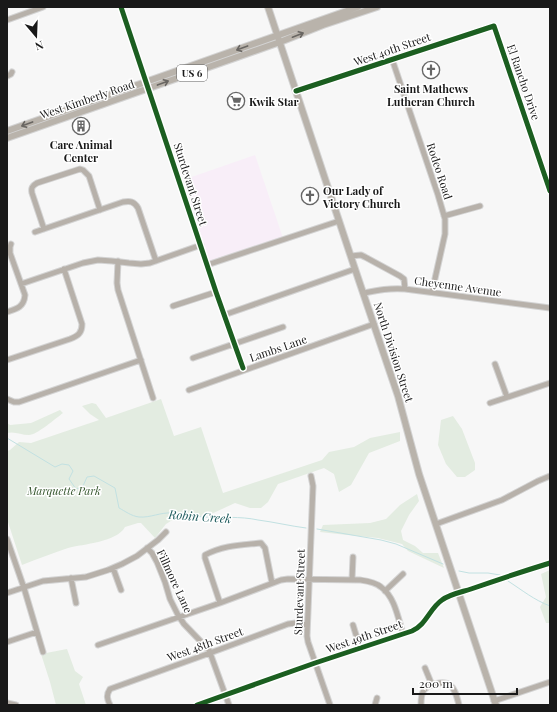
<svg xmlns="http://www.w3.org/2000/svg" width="557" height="712" font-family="'Playfair Display',serif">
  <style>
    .education { fill: #f8eef8 }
    .green { fill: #e3ece1 }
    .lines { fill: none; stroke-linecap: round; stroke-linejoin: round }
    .stream { stroke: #c2e1e2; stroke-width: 1 }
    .minor-casing { stroke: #d3d3d3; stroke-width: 7 }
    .major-casing { stroke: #d3d3d3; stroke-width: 8 }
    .minor { stroke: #b7b1aa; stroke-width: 5 }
    .major { stroke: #b9b3ab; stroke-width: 6 }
    .cycleway-casing { stroke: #fff; stroke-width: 8 }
    .cycleway { stroke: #1b5e20; stroke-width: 5 }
    .oneway { stroke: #696662 }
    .labels { text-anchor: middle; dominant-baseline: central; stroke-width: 3; stroke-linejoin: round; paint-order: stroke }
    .shield { fill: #fff; stroke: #5e5e5e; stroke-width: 1 }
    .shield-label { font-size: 10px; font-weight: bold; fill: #191919 }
    .street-label { font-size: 11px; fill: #191919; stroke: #fff }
    .poi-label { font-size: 11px; font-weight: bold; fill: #191919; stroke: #fff }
    .park-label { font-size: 11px; font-style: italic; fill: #35562d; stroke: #fff }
    .water-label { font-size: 12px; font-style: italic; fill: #195759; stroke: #fff }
  </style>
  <rect width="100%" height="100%" fill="#f7f7f7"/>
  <!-- education -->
  <path class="education" d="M255 155 283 238 210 262 183 180Z"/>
  <!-- green -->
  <path class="green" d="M161 399 174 436 201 427 223 493 322 460 329 452 354 447 370 438 400 432V441L369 453 351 485 339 492 334 474 324 468 278 484 268 502 261 508H250L235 503 209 515 174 519 166 524 155 538 141 523H138L125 527C117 542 83 544 68 548 53 553 37 559 22 565L7 519V451L10 450 19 442 31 443 99 420 90 414 82 406 92 403 96 404 106 418Z
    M60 410 63 413C56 418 37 435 29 435 21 435 15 431 7 433V423L10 425 31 423Z
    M453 416 462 429 475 463V470L465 477H457L446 464 438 445 441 420Z
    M417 494 419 501 409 515 401 531 403 540 415 546 423 553H438L444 568 408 551 402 544 378 538 338 534 320 532 323 525 370 523 386 519 400 505Z
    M550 570V623H546L540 607 546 597 541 574Z
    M67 649 75 671 83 677 79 684 86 705H56L50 682 41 654Z"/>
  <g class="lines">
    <!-- stream -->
    <path class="stream" d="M7 438 55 467 62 464 69 465 73 471 69 479 76 489 83 486 87 477 94 476 115 488 119 508C125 511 131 516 139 517 150 518 161 512 172 513 182 513 192 516 203 517 221 518 240 516 258 520 274 522 290 526 306 528
      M317 529 381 540 396 544 443 564
      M459 571 469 573H488L500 575
      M508 581C522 590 534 600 550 606"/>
    <defs>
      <path id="minor" d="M121 7 216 292 243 368
        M7 20 43 7
        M392 59 438 195 445 219V234L432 292
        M7 76 11 74 12 72
        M296 91 494 26 550 191
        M444 216 480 206
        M44 229 32 193C31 188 32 186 37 183L80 169 83 170 89 176 100 210
        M35 232 123 202C130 201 134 201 138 208L156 261
        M351 256 361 255 365 257 400 276 404 279 405 289
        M118 261 117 283 118 290 153 398
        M207 265 339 221
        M21 284 83 263 98 260 112 261 129 263 141 264 150 263 201 245
        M364 293C379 290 389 288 405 289L550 308
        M173 306 216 292
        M7 312C17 309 24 307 25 295L10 253V247L11 244
        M224 315 355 269
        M193 358 283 327
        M7 360 70 339C78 336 82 333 82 324L64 269
        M495 364 507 397
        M189 390 374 324
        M7 399 14 402H19L141 360
        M490 403 550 383
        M311 476 313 486 307 636 308 642 330 705
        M436 524 502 500 538 481 550 476
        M7 539 24 588 43 652
        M147 548 152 553 157 562 165 582 170 599 178 615 184 624 209 650 229 705
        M113 568 121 590
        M71 578 76 603
        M352 580 353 557
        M385 591 403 574
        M7 593 43 581 86 577 108 570 122 564 137 556 158 540 166 532
        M220 603 205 558V555C223 545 242 545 261 543L265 548 272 583
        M353 625 360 648
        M7 642 37 632
        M98 645 220 603 281 580 288 579 360 580C367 581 375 582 381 587 395 597 398 618 403 634
        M425 668 432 685
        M494 701 550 682
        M7 703 16 705
        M110 705C107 699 106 695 110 689L210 653 288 624 296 623 307 625
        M197 705 315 663 412 631C426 625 430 608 442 600 450 594 462 592 471 589 497 580 524 571 550 563
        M375 705 377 698
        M421 705C421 700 421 694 424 690 429 684 444 680 450 685 456 690 457 698 459 705"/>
      <path id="major" d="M268 7 355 269 398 396 419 474 496 705
        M7 131 358 7
        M7 138 280 42 323 25 377 7"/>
    </defs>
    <!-- minor casing -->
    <use href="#minor" class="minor-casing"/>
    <!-- major casing -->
    <use href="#major" class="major-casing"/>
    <!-- minor -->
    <use href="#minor" class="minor"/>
    <!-- major -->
    <use href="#major" class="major"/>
    <defs>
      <path id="cycleway" d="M121 7 216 292 243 368
        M296 91 494 26 550 191
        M197 705 315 663 412 631C426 625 430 608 442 600 450 594 462 592 471 589 497 580 524 571 550 563"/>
    </defs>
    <!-- cycleway casing -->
    <use href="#cycleway" class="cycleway-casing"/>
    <!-- cycleway -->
    <use href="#cycleway" class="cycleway"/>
  </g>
  <!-- one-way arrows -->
  <defs><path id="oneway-shaft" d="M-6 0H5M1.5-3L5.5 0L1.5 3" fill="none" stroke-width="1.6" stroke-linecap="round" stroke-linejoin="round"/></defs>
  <g class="oneway">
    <use href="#oneway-shaft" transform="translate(298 35) rotate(-21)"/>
    <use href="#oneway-shaft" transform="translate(242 48) rotate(160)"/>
    <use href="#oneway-shaft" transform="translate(163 83) rotate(-20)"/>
    <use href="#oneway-shaft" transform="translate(27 124) rotate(160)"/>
  </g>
  <!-- icons -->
  <defs>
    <symbol id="church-ring" viewBox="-11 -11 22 22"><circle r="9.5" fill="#fff" stroke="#676767" stroke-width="1.5"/><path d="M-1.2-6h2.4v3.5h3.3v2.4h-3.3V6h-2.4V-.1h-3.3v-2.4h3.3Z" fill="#676767"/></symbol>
    <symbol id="supermarket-ring" viewBox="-11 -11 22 22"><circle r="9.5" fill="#fff" stroke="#676767" stroke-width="1.5"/><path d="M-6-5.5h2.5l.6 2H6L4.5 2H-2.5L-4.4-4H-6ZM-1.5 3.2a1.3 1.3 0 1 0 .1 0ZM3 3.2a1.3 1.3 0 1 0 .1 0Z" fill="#676767"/></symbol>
    <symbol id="building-ring" viewBox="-11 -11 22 22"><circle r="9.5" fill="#fff" stroke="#676767" stroke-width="1.5"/><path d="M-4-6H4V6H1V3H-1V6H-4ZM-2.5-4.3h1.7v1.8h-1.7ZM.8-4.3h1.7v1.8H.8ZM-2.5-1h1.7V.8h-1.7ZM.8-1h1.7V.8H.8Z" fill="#676767"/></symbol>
  </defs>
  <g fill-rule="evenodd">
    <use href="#church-ring" x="421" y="60" width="20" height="20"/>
    <use href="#supermarket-ring" x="226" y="91" width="20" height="20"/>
    <use href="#building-ring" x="71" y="116" width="20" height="20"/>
    <use href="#church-ring" x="300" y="186" width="20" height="20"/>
  </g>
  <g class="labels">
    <!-- shield labels -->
    <rect class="shield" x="177" y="65" width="30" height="16" rx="3"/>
    <g class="shield-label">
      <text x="192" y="73">US 6</text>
    </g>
    <!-- street labels -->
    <g class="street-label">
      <text transform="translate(392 49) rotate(-19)">West 40th Street</text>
      <text transform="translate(524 82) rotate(71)">El Rancho Drive</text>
      <text transform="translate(87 99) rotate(-19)">West Kimberly Road</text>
      <text transform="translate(440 171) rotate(72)">Rodeo Road</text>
      <text transform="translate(191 184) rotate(72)">Sturdevant Street</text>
      <text transform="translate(458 286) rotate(8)">Cheyenne Avenue</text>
      <text transform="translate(278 348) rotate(-19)">Lambs Lane</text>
      <text transform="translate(394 352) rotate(72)">North Division Street</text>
      <text transform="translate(175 581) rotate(65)">Fillmore Lane</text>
      <text transform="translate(299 592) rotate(-88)">Sturdevant Street</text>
      <text transform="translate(364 636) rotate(-19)">West 49th Street</text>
      <text transform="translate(205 644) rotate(-20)">West 48th Street</text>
    </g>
    <!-- poi labels -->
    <g class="poi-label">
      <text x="431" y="88">Saint Mathews<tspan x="431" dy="13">Lutheran Church</tspan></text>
      <text x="249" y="101" text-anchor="start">Kwik Star</text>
      <text x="81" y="144">Care Animal<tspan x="81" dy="13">Center</tspan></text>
      <text x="323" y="190" text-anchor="start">Our Lady of<tspan x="323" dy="13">Victory Church</tspan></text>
    </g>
    <!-- park labels -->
    <g class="park-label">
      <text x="64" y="490">Marquette Park</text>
    </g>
    <!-- water labels -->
    <g class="water-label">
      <text transform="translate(200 516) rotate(4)">Robin Creek</text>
    </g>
  </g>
  <!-- border -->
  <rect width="557" height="712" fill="none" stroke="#191919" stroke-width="16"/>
  <!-- north arrow -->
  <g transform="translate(36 36) rotate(161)" stroke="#ffffff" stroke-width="3" paint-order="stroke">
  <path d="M0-3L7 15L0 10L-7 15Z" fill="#191919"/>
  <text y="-6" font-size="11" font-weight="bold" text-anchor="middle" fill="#191919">N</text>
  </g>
  <!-- scale -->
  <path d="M413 688v6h104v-6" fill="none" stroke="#191919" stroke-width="2"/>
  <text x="419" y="688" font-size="12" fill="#191919" stroke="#ffffff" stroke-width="3" paint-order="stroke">200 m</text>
</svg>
